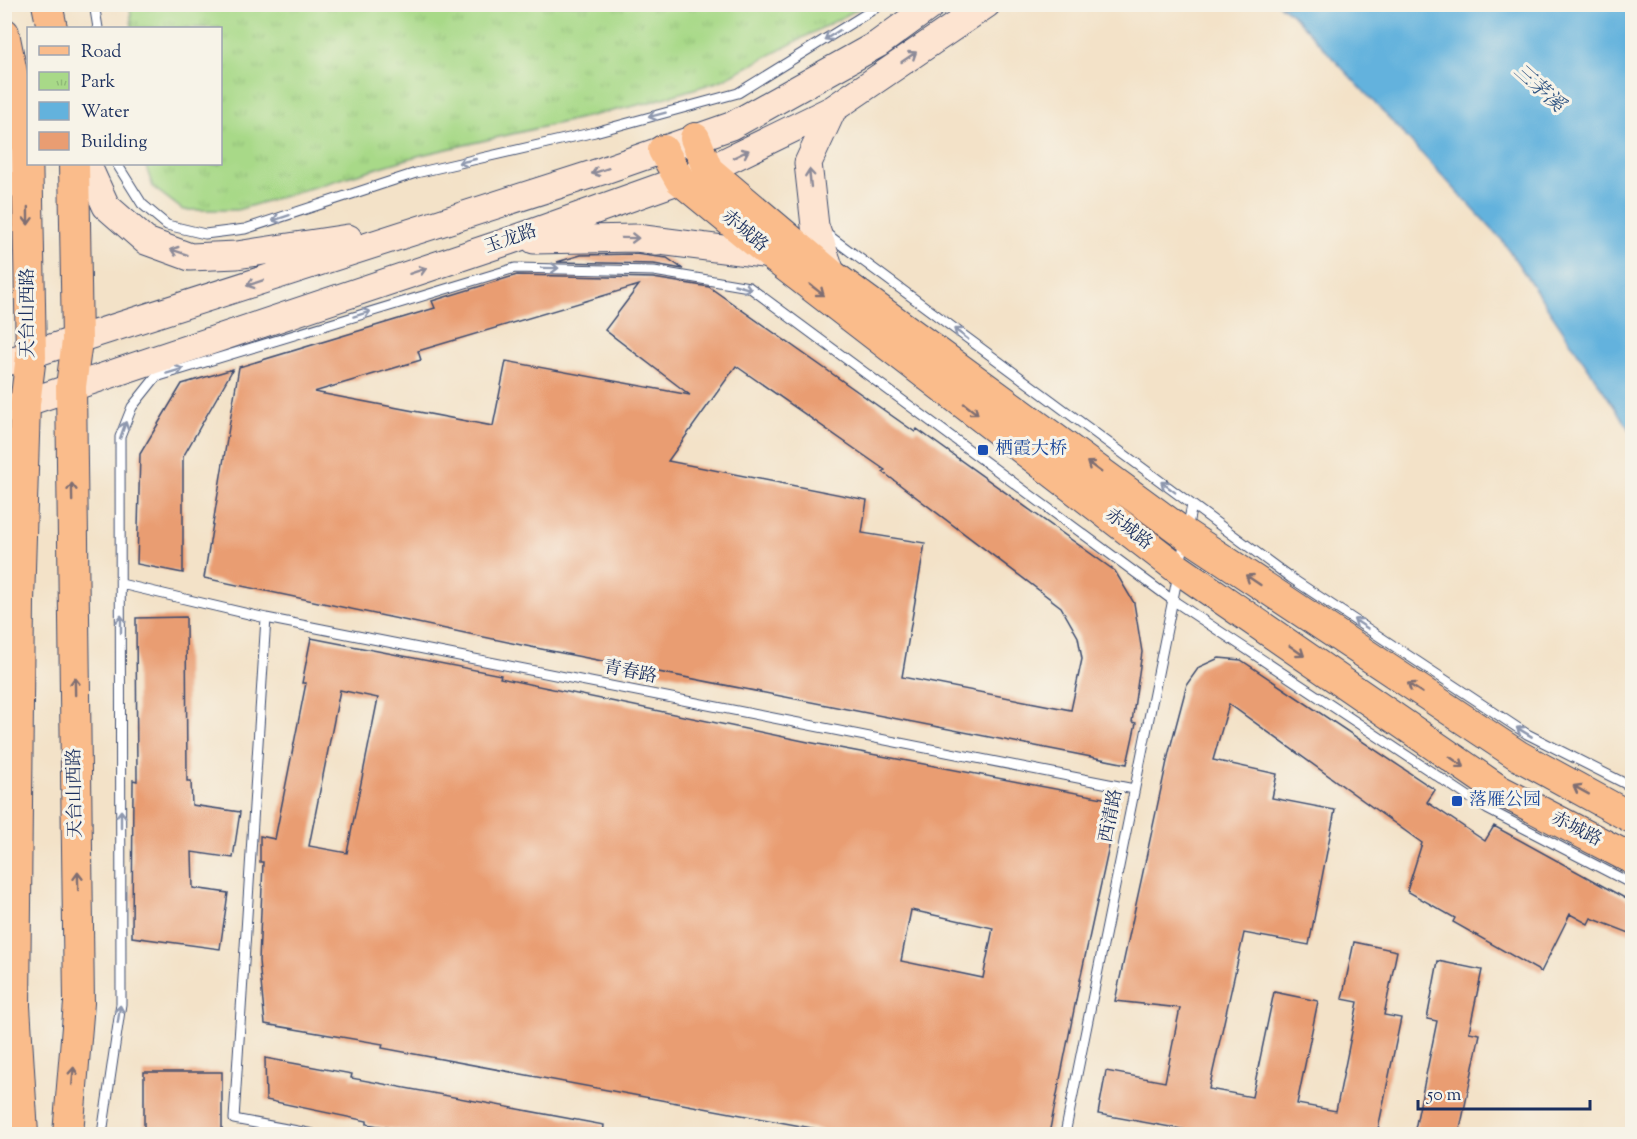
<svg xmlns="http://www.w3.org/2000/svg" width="1637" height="1139" font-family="'Sorts Mill Goudy','Noto Serif SC',serif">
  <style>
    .park { fill: url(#park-tufts); stroke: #628473; stroke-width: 1.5 }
    .water { fill: #63b2dd; stroke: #3f709e; stroke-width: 1.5 }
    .building { fill: #e99d72; fill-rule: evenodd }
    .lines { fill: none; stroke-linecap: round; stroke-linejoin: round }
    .lane-casing { stroke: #3b4a6e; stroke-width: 11 }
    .secondary-casing { stroke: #3b4a6e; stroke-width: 29 }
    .primary-casing { stroke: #3b4a6e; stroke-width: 32 }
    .lane { stroke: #fff; stroke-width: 9 }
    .secondary { stroke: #fde4d1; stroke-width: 27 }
    .primary { stroke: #fabc8b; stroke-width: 30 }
    .oneway { stroke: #8d97ae }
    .oneway2 { stroke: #8c8a98 }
    .oneway3 { stroke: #7f6e72 }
    .transit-dot { fill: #1a4fb4; stroke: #f7f3e8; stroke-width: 2 }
    .labels { text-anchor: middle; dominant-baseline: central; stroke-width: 6; stroke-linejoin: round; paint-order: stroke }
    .street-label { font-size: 18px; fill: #1b2f5e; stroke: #f7f3e8 }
    .transit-label { font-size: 18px; fill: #164399; stroke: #f7f3e8; text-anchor: start }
    .water-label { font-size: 20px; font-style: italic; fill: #315684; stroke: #f7f3e8 }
  </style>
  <defs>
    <pattern id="park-tufts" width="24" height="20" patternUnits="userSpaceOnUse" patternTransform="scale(1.5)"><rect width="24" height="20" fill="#a8d988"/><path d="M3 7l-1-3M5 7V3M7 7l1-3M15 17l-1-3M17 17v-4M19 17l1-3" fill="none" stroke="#90bb78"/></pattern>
  </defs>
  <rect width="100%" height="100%" fill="#f7f3e8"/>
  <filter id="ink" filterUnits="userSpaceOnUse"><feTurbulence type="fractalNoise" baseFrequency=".0167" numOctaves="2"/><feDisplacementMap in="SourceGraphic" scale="12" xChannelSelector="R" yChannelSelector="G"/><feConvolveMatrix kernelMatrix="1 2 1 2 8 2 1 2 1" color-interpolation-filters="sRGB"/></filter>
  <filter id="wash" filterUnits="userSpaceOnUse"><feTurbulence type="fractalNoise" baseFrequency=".008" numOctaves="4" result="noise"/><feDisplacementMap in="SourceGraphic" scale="24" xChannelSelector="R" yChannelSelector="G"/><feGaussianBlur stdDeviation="1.35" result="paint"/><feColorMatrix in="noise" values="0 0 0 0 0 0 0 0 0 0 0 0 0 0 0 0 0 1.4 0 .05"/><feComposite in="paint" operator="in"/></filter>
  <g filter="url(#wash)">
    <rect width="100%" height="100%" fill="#f3e2c8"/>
    <!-- park -->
    <path class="park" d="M130 5V4L866 5 720 81 647 103 421 155 237 210H183L153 187 145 164H220V28H132Z"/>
    <!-- water -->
    <path class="water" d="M1279 5H1632V433L1502 240 1292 14Z"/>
    <g id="blocks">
      <!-- building -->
      <path class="building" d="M635 254 667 258 683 269 654 264 557 262 581 255Z
        M517 275 653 278 709 287 915 432 917 429 1115 571 1134 603 1142 652 1132 722 1136 723 1127 764 531 647 204 578 239 367 435 308 432 301ZM639 285 605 330 690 395 506 361 493 426 314 392 421 360 418 351ZM736 366 885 470 883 472 1061 607 1078 637 1082 659 1071 710 902 677 925 543 862 533 867 500 668 461Z
        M233 369 183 457V573L137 564 140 454 182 384Z
        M186 617 187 781H191L192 805 240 812 233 858 192 852 193 888 228 893 220 949 132 937 133 780 137 781 136 618Z
        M311 638 501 675 500 678 813 743 1119 801 1080 980 1049 1134H844L382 1048 383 1044 265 1024 259 961 263 862H260V836L275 839 306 683H302ZM340 690 378 698 347 853 309 846ZM911 910 993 928 983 978 901 961Z
        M1219 658 1241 660 1435 790 1427 802 1485 841 1494 826 1632 902V934L1591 918 1588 924 1570 914 1541 972 1453 922 1455 918 1407 891 1422 843 1229 704 1213 760 1277 774 1272 798 1335 810 1309 945 1244 933 1209 1089 1252 1097 1274 992 1318 1001 1297 1104 1336 1111 1358 1002 1342 999 1354 942 1397 951 1384 1015 1401 1018 1377 1134H1209L1098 1114 1106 1071 1165 1082 1180 1008 1115 1001 1169 752 1187 684 1199 667Z
        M1438 961 1482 970 1469 1032 1480 1034 1459 1134H1414L1437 1021 1427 1019Z
        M265 1058 352 1074 351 1078 604 1125 603 1134H423L367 1124V1121L266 1100Z
        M144 1072H222V1134H144Z"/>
    </g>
  </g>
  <g filter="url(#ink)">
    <use href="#blocks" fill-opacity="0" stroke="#3b4a6e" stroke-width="1.5"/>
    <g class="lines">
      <defs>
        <path id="lane" d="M94 4 98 28
          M117 164 142 204 167 225 205 234 245 229 416 173 595 132 738 93 882 4
          M824 232 1291 578 1527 734 1632 787
          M121 584 266 618 1134 789
          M266 618 234 1119 313 1134
          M102 1134 121 1004 120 437 132 407 156 377 515 268 654 271 749 287 1171 599 1487 809 1632 884
          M1065 1134 1192 505"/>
        <path id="secondary" d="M87 164 106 206 146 241 190 257 237 255 348 238
          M4 186 27 147
          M534 240 636 238 771 255
          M832 275 815 226 808 163 833 109
          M4 363 602 171 731 126 878 44 933 4
          M4 410 509 241 708 170 833 109 987 4"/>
        <path id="primary" d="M47 4 52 28
          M4 33 27 147 31 356 25 404 19 602 15 1006 23 1134
          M695 138 708 170 832 275 1185 534 1519 756 1632 818
          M663 150 680 180 771 255 1177 568 1499 790 1632 859
          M68 1134 79 1003 71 386 77 341 74 164"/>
      </defs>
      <!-- lane casing -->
      <use href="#lane" class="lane-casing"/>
      <!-- secondary casing -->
      <use href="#secondary" class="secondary-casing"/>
      <!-- primary casing -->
      <use href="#primary" class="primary-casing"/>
      <!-- lane -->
      <use href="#lane" class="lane"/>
      <!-- secondary -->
      <use href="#secondary" class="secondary"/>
      <!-- primary -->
      <use href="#primary" class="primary"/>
    </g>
    <!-- one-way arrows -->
    <defs><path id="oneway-shaft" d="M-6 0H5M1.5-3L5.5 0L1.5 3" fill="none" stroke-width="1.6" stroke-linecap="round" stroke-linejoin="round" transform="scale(1.5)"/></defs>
    <g class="oneway">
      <use href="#oneway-shaft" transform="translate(832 35) rotate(148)"/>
      <use href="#oneway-shaft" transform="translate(657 115) rotate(165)"/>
      <use href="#oneway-shaft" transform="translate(467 161) rotate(167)"/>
      <use href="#oneway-shaft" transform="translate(281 218) rotate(162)"/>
      <use href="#oneway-shaft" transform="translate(550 268) rotate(1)"/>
      <use href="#oneway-shaft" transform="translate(743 287) rotate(16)"/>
      <use href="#oneway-shaft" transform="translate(362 314) rotate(-17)"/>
      <use href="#oneway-shaft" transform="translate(961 334) rotate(-143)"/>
      <use href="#oneway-shaft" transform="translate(175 371) rotate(-17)"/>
      <use href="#oneway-shaft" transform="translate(123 430) rotate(-71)"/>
      <use href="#oneway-shaft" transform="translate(1168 487) rotate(-143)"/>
      <use href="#oneway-shaft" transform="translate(121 624) rotate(-90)"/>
      <use href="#oneway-shaft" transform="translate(1361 624) rotate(-147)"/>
      <use href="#oneway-shaft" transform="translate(1524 732) rotate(-149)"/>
      <use href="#oneway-shaft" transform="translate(121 819) rotate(-90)"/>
      <use href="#oneway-shaft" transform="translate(119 1014) rotate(-82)"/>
    </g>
    <g class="oneway2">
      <use href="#oneway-shaft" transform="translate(909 57) rotate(-34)"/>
      <use href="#oneway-shaft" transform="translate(741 154) rotate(-26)"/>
      <use href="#oneway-shaft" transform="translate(600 171) rotate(162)"/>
      <use href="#oneway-shaft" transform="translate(810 178) rotate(-96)"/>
      <use href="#oneway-shaft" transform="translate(630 238) rotate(1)"/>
      <use href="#oneway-shaft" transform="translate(179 252) rotate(-161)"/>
      <use href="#oneway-shaft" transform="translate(418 271) rotate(-18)"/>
      <use href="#oneway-shaft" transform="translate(255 283) rotate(162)"/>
    </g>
    <g class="oneway3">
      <use href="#oneway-shaft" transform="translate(28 216) rotate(89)"/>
      <use href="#oneway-shaft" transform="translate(817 290) rotate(38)"/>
      <use href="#oneway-shaft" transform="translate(971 409) rotate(38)"/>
      <use href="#oneway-shaft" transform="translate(1094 467) rotate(-144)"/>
      <use href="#oneway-shaft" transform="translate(72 492) rotate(-91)"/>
      <use href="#oneway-shaft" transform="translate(1253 580) rotate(-146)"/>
      <use href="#oneway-shaft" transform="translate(1297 651) rotate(35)"/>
      <use href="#oneway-shaft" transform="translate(75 686) rotate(-91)"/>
      <use href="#oneway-shaft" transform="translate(1415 688) rotate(-147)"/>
      <use href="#oneway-shaft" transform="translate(1457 762) rotate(35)"/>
      <use href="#oneway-shaft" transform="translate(1581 790) rotate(-151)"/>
      <use href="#oneway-shaft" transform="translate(78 881) rotate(-91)"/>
      <use href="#oneway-shaft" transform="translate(73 1076) rotate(-85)"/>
    </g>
  </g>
  <!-- markers -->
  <g class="transit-dot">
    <rect x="977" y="444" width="12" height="12" rx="3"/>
    <rect x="1451" y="795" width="12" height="12" rx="3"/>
  </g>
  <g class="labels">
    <!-- street labels -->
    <g class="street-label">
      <text transform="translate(744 232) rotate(40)">赤城路</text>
      <text transform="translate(511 240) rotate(-19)">玉龙路</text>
      <text transform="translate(29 313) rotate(-90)">天台山西路</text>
      <text transform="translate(1128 530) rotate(38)">赤城路</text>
      <text transform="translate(630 673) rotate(11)">青春路</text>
      <text transform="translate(76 793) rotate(-91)">天台山西路</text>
      <text transform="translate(1112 816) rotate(-79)">西清路</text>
      <text transform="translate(1576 830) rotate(27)">赤城路</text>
    </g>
    <!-- transit labels -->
    <g class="transit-label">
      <text x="995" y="450">栖霞大桥</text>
      <text x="1469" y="801">落雁公园</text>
    </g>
    <!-- water labels -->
    <g class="water-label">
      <text transform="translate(1538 89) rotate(42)">三茅溪</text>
    </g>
  </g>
  <!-- margin -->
  <rect width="1637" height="1139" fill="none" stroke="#f7f3e8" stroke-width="24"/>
  <!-- legend -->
  <rect x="27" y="27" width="195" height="138" fill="#f7f3e8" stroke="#9fa5b1" stroke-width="1.5"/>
  <rect x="39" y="46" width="30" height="9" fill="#fabc8b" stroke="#9fa5b1" stroke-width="1.5"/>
  <text x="81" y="57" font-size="18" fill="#1b2f5e">Road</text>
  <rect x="39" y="72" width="30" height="18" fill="url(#park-tufts)" stroke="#9fa5b1" stroke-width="1.5"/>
  <text x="81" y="87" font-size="18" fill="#1b2f5e">Park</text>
  <rect x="39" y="102" width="30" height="18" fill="#63b2dd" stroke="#9fa5b1" stroke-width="1.5"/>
  <text x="81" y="117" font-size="18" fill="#1b2f5e">Water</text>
  <rect x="39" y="132" width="30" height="18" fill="#e99d72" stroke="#9fa5b1" stroke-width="1.5"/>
  <text x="81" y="147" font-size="18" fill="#1b2f5e">Building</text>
  <!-- scale -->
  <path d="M1418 1100v9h172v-9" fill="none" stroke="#1b2f5e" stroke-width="3"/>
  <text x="1427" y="1100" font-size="18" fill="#1b2f5e" stroke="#f7f3e8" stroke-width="4.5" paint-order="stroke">50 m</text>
</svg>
